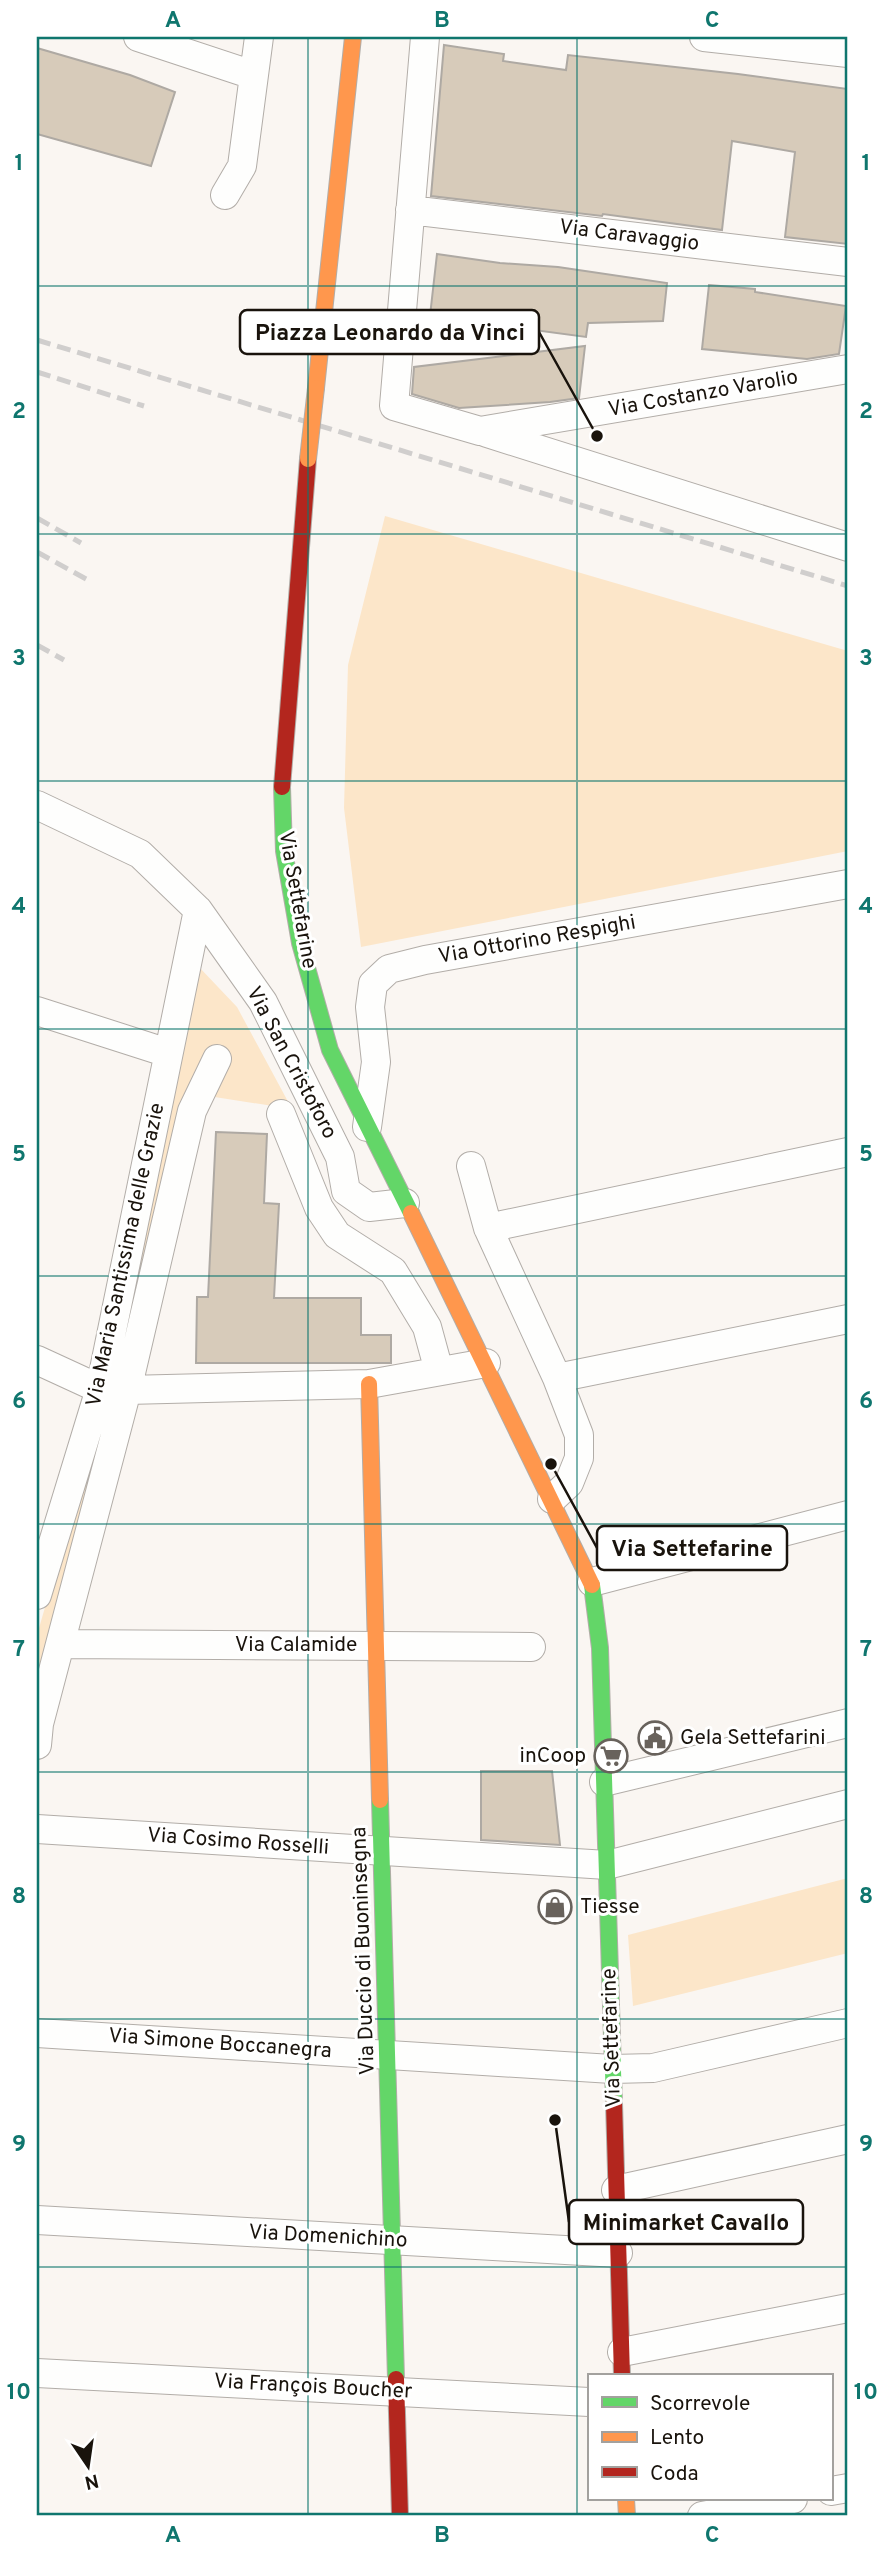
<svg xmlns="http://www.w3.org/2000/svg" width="885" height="2553" font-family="Overpass,sans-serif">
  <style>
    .green { fill: #fce6c9 }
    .building { fill: #d7cbba; stroke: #aea9a3; stroke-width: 2 }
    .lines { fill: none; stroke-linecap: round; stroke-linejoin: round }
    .street-casing { stroke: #b2ada8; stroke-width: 30 }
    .fast-casing { stroke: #b2ada8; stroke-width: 18 }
    .slow-casing { stroke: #b2ada8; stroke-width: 18 }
    .jam-casing { stroke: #b2ada8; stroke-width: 18 }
    .street { stroke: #fefefd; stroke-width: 28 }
    .fast { stroke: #63d668; stroke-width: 16 }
    .slow { stroke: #ff974d; stroke-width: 16 }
    .jam { stroke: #b3261e; stroke-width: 16 }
    .rail { stroke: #d0cecd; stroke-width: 5; stroke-dasharray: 14 7; stroke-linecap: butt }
    .slow-bridge-casing { stroke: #b2ada8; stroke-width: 18; stroke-linecap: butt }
    .slow-bridge { stroke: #ff974d; stroke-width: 16 }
    .grid { fill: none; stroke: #0f766e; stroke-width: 2; stroke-opacity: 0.55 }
    .labels { text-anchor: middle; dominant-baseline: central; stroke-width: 6; stroke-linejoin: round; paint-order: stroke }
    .street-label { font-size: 21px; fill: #19130c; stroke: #fff }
    .poi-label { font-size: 21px; fill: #19130c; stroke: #fff; text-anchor: start }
    .leader { fill: none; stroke: #19130c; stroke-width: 2.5 }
    .callout-dot { fill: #19130c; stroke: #fff; stroke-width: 2.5 }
    .callout { fill: #fff; stroke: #19130c; stroke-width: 2.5 }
    .callout-label { font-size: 23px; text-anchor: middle; font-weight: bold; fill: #19130c }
    .neatline { fill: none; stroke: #0f766e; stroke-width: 2.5 }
    .grid-label { font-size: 23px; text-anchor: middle; font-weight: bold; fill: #0f766e }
  </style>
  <rect width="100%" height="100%" fill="#faf6f2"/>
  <!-- green -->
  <path class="green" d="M385 516 848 651V851L361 947 344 808 348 665Z
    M199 967 237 1007 292 1109 189 1093 124 1373 110 1372Z
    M100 1417 113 1422 37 1700V1635Z
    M848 1878V1953L633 2006 628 1935Z"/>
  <!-- building -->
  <path class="building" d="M444 45 504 54 503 61 566 70 568 55 738 74 848 89V244L785 237 795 152 732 141 722 230 603 214 602 216 431 196Z
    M37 48 130 75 175 92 151 166 37 134Z
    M437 254 500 263 558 267 667 283 663 321 588 323 586 337 430 316Z
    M709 285 755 289V292L846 306 839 354 807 359 702 349Z
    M585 346 579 398 550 402 459 408 412 394 414 367Z
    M216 1132 267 1134 264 1203 279 1204 274 1298H361V1335H391V1363H196L197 1297H208Z
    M481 1771H552L560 1845 481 1840Z"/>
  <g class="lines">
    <defs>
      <path id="street" d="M138 37 253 75
        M425 37 394 406 480 431 848 369
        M704 37 848 53
        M225 195 242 166 259 37
        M410 210 848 262
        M487 433 848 547
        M37 805 140 854 198 910 263 1002 340 1157 346 1191 369 1207 405 1203
        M37 1011 168 1053
        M281 1114 319 1208 337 1235 393 1271 427 1327 439 1371
        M367 1127 376 1062 370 1007 373 984 389 969 425 960 848 884
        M471 1166 488 1228 557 1378 579 1435V1458L569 1483 552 1499
        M488 1228 848 1152
        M37 1360 100 1389 127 1390 369 1384 486 1363
        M557 1378 848 1319
        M592 1582 848 1515
        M37 1595 100 1389 198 910
        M62 1644 531 1647
        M37 1745 39 1724 127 1390 192 1111 217 1059
        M604 1782 848 1723
        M37 1829 607 1865 848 1804
        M37 2033 612 2069 653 2068 848 2023
        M616 2190 848 2139
        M37 2220 618 2253
        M622 2352 848 2308
        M37 2373 589 2402
        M831 2491 848 2488
        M702 2516 793 2499"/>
      <path id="fast" d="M282 787 284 851 300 943 330 1050 411 1213
        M592 1585 600 1648 614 2103
        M380 1800 396 2379"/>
      <path id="slow" d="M316 388 353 37
        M411 1213 592 1585
        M369 1384 380 1800
        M626 2499 627 2516"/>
      <path id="jam" d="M282 787 308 459
        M614 2103 622 2376
        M396 2379 400 2516"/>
    </defs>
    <!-- street casing -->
    <use href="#street" class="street-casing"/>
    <!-- fast casing -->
    <use href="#fast" class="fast-casing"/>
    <!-- slow casing -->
    <use href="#slow" class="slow-casing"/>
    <!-- jam casing -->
    <use href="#jam" class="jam-casing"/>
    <!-- street -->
    <use href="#street" class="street"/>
    <!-- fast -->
    <use href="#fast" class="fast"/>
    <!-- slow -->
    <use href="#slow" class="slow"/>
    <!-- jam -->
    <use href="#jam" class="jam"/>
    <!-- rail -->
    <path class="rail" d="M37 340 848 586
      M37 372 144 406
      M37 518 81 543
      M37 552 88 580
      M37 645 64 660"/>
    <defs>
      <path id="slow-bridge" d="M308 459 316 388"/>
    </defs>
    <!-- slow-bridge casing -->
    <use href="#slow-bridge" class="slow-bridge-casing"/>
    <!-- slow-bridge -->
    <use href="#slow-bridge" class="slow-bridge"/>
  </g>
  <!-- grid -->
  <path class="grid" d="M308 37V2516M577 37V2516M37 286H848M37 534H848M37 781H848M37 1029H848M37 1276H848M37 1524H848M37 1772H848M37 2019H848M37 2267H848"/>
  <!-- icons -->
  <defs>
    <symbol id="civic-ring" viewBox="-11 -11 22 22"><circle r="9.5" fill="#fff" stroke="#68625c" stroke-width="1.5"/><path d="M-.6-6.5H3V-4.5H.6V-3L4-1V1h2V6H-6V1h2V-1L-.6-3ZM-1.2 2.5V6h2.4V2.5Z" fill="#68625c"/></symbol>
    <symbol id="supermarket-ring" viewBox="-11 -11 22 22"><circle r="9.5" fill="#fff" stroke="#68625c" stroke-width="1.5"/><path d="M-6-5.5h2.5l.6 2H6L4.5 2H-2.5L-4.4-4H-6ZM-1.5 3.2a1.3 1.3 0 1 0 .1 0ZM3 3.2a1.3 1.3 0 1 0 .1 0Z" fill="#68625c"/></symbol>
    <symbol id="shop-ring" viewBox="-11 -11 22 22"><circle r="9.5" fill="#fff" stroke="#68625c" stroke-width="1.5"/><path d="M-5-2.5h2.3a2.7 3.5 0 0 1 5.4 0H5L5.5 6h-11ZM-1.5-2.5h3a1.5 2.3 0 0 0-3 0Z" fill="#68625c"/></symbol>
  </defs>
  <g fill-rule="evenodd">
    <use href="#civic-ring" x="636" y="1719" width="38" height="38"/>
    <use href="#supermarket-ring" x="592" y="1737" width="38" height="38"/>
    <use href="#shop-ring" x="536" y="1888" width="38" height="38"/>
  </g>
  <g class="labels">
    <!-- street labels -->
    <g class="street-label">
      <text transform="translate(629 236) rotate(7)">Via Caravaggio</text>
      <text transform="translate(703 394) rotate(-10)">Via Costanzo Varolio</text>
      <text transform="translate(297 900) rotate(80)">Via Settefarine</text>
      <text transform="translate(537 940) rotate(-10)">Via Ottorino Respighi</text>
      <text transform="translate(291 1063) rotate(62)">Via San Cristoforo</text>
      <text transform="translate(126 1255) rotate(-78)">Via Maria Santissima delle Grazie</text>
      <text x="296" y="1645">Via Calamide</text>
      <text transform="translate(238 1842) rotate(4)">Via Cosimo Rosselli</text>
      <text transform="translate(364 1951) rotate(-92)">Via Duccio di Buoninsegna</text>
      <text transform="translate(612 2038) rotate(-92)">Via Settefarine</text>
      <text transform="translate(220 2044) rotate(4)">Via Simone Boccanegra</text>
      <text transform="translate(328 2237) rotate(3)">Via Domenichino</text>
      <text transform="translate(313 2387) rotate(3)">Via François Boucher</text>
    </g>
    <!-- poi labels -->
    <g class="poi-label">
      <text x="680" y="1738">Gela Settefarini</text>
      <text x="586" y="1756" text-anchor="end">inCoop</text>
      <text x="580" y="1907">Tiesse</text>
    </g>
  </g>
  <!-- callouts -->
  <path class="leader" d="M597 436L539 332M551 1464L597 1548M555 2120L569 2222"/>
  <g class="callout-dot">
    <circle cx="597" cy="436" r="7"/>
    <circle cx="551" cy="1464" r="7"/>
    <circle cx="555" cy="2120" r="7"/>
  </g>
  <g class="callout">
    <rect x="240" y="310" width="299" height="44" rx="7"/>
    <rect x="597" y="1526" width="190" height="44" rx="7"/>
    <rect x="569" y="2200" width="234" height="44" rx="7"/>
  </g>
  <g class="callout-label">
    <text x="390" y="340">Piazza Leonardo da Vinci</text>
    <text x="692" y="1556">Via Settefarine</text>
    <text x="686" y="2230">Minimarket Cavallo</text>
  </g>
  <!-- border -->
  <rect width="885" height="2553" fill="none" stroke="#ffffff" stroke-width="77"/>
  <!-- legend -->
  <rect x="588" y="2374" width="245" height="126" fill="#ffffff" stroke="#a3a19e" stroke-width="2"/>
  <rect x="602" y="2397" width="35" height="10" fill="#63d668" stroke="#a3a19e" stroke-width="2"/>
  <text x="650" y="2410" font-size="21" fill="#19130c">Scorrevole</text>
  <rect x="602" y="2432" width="35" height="10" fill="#ff974d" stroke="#a3a19e" stroke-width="2"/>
  <text x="650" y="2444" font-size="21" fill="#19130c">Lento</text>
  <rect x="602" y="2467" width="35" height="10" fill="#b3261e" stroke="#a3a19e" stroke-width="2"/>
  <text x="650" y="2480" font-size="21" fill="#19130c">Coda</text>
  <!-- north arrow -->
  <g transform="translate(88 2466) rotate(167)" stroke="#ffffff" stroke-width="5" paint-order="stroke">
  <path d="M0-5L12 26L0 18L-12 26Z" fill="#19130c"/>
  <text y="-10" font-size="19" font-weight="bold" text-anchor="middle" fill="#19130c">N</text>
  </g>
  <rect x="38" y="38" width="808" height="2476" class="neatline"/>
  <g class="grid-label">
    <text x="173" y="27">A</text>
    <text x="442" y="27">B</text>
    <text x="712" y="27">C</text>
    <text x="19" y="170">1</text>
    <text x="866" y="170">1</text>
    <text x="19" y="418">2</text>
    <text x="866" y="418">2</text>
    <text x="19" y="665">3</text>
    <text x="866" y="665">3</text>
    <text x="19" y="913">4</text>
    <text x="866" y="913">4</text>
    <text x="19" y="1161">5</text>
    <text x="866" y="1161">5</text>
    <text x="19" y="1408">6</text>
    <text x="866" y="1408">6</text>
    <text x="19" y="1656">7</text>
    <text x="866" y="1656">7</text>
    <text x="19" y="1903">8</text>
    <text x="866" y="1903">8</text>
    <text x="19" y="2151">9</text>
    <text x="866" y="2151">9</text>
    <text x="19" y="2399">10</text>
    <text x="866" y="2399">10</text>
    <text x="173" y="2542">A</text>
    <text x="442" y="2542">B</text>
    <text x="712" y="2542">C</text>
  </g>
</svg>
